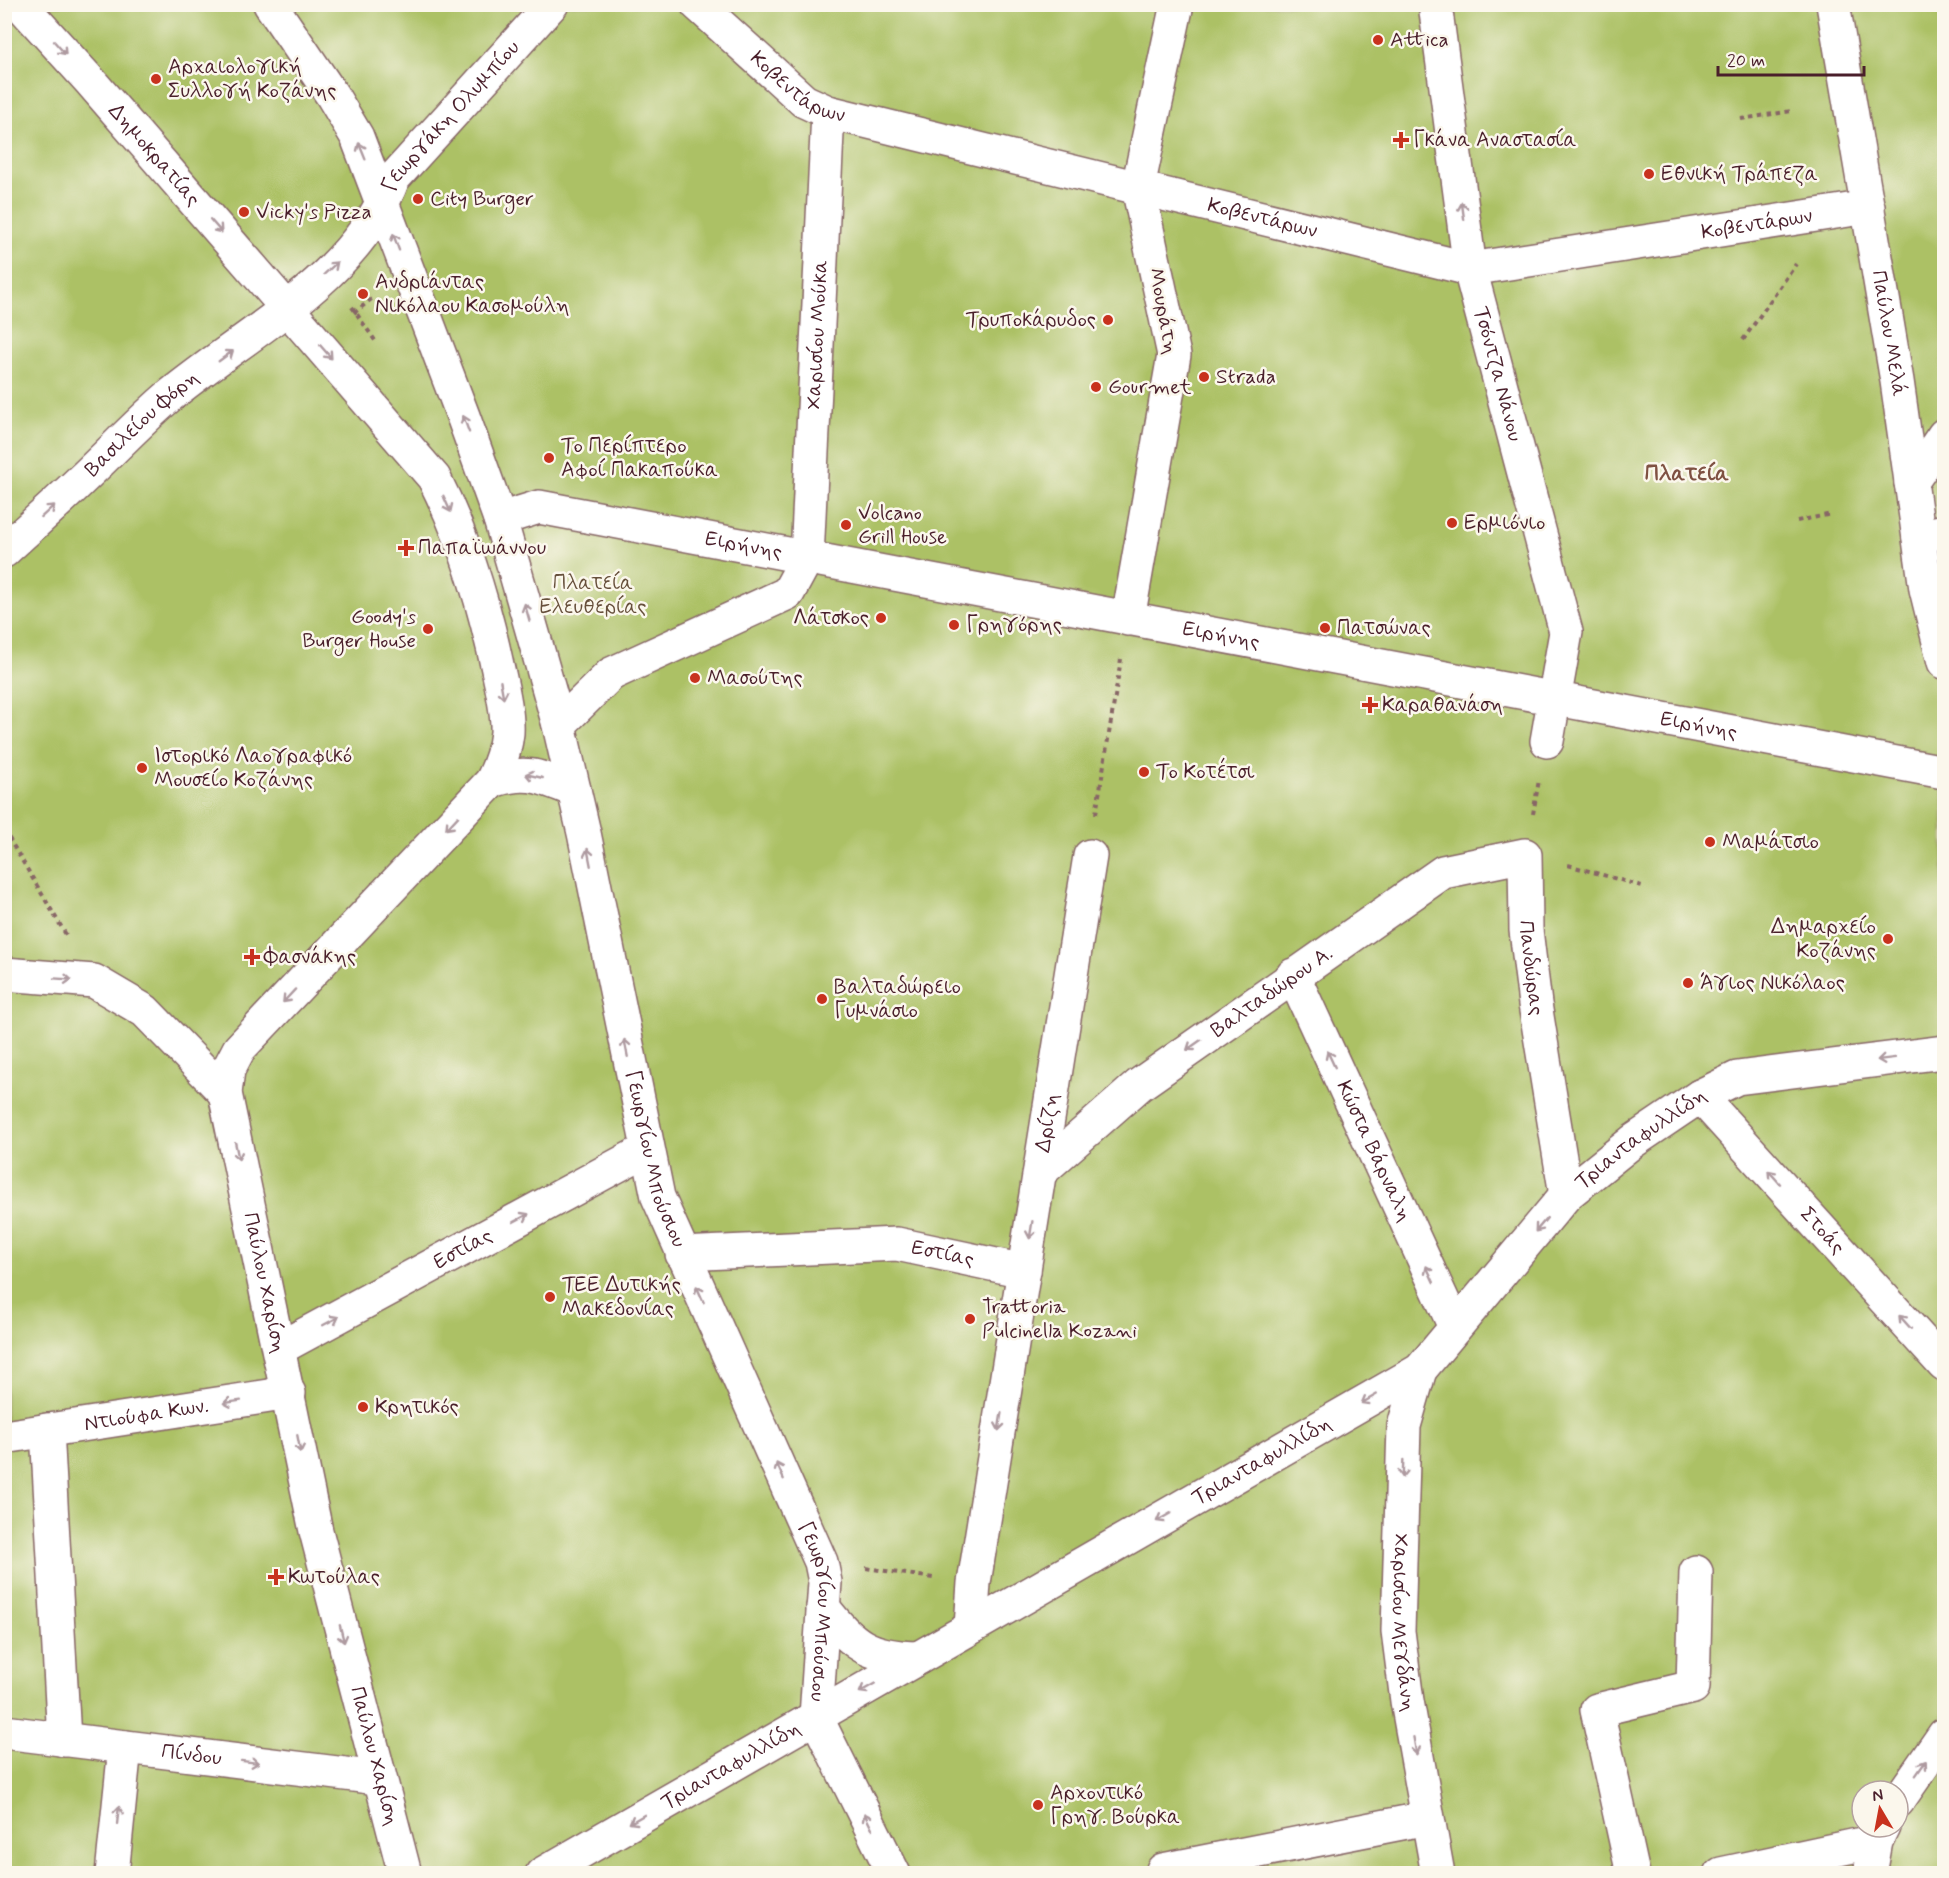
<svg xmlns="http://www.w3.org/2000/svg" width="1949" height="1878" font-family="Mynerve,sans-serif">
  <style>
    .green { fill: #acc165; stroke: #7b7048; stroke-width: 1.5; fill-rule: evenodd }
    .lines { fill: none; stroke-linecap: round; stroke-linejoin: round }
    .pedestrian-casing { stroke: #876666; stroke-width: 36 }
    .minor-casing { stroke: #876666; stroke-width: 36 }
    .tertiary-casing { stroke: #876666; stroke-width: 36 }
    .secondary-casing { stroke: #876666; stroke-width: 36 }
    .primary-casing { stroke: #876666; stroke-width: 36 }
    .path { stroke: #876666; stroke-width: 4; stroke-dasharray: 4.5 4.5; stroke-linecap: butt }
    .pedestrian { stroke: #fff; stroke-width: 33 }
    .minor { stroke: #fff; stroke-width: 33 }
    .tertiary { stroke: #fff; stroke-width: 33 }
    .secondary { stroke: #fff; stroke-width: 33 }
    .primary { stroke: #fff; stroke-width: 33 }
    .oneway { stroke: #ae9aa0 }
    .poi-dot { fill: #c8321e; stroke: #fbf7ec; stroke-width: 2 }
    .labels { text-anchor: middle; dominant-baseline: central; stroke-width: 5; stroke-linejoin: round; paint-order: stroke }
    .poi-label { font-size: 21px; fill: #4a1f2b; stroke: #fbf7ec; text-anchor: start }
    .street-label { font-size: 21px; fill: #4a1f2b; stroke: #fbf7ec }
    .park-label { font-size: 21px; fill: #67503c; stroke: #fbf7ec }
    .neighbourhood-label { font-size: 22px; font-weight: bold; fill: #7f5142; stroke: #fbf7ec }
  </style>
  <rect width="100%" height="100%" fill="#fbf7ec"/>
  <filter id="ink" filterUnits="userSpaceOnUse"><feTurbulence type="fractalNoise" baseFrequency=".0167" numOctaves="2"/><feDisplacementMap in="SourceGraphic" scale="12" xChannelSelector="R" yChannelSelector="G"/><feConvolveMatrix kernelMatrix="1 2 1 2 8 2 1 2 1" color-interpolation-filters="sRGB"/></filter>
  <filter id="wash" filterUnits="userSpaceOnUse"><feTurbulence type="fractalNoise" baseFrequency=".008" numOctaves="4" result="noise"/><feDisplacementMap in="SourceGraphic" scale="24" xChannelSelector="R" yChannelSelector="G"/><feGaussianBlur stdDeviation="1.35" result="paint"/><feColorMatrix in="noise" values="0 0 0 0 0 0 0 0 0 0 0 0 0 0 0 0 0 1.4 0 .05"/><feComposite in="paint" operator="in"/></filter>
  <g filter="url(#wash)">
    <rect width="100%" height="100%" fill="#f7e9d5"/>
    <!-- green -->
    <path class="green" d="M5 5H1944V1873L5 1874ZM1862 1791H1898V1827H1862Z"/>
  </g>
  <g filter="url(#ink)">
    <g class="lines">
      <defs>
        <g id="pedestrian">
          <path id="s1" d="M697 4 804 101 828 112 1470 269 1868 207"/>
          <path id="s2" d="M1435 4 1470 269 1566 632 1547 741"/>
          <path id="s3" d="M500 519 539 507 1944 772"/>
          <path d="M1128 619 1174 355 1138 187 1177 4"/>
          <path id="s4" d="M559 725 611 674 788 593 807 558 828 112"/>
          <path id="s5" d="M1293 975 1455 1327"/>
          <path id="s6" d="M1040 1172 1139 1085 1443 872 1525 855 1526 930 1535 1004 1566 1195"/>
          <path id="s7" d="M682 1254 897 1244 1024 1271"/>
          <path d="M47 1430 64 1740"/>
          <path id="s8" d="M971 1627 974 1583 1090 856"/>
          <path d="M1163 1870 1427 1818"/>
        </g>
        <g id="minor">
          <path d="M1911 483 1944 435"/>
          <path d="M1919 537 1944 531"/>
          <path d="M4 974 94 981 145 1011 225 1093"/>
          <path id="s9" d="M1700 1096 1944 1365"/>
          <path id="s10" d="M280 1348 646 1150"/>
          <path id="s11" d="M4 1437 289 1393"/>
          <path id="s12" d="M4 1732 378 1778"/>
          <path d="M112 1874 125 1747"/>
          <path d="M1633 1874 1597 1710 1693 1687 1696 1572"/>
          <path d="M1721 1874 1876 1841"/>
        </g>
        <g id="tertiary">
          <path id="s13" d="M4 551C29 528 54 506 78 483 108 455 136 425 167 398 245 333 356 279 393 179L552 4"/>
          <path id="s14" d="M1420 1370 1404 1426 1398 1631 1407 1701 1438 1874"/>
          <path id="s15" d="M542 1874 1420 1370 1566 1195 1632 1142 1700 1096 1737 1078 1944 1052"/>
        </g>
        <g id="secondary">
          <path id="s16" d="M20 4 91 82 434 478C465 539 485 607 499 674 503 692 508 714 507 733 505 751 500 765 492 781L239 1049 228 1070 225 1093 316 1531 405 1874"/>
          <path id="s17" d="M270 4 332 95 357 137 463 416 500 519 528 616 559 725 584 833 658 1197 821 1562 825 1582 816 1717 894 1874"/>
          <path d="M492 781C527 769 541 777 574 790"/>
          <path d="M823 1607C852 1645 869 1657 918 1658"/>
          <path d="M1898 1801 1944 1735"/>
          <path d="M1870 1874 1876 1841 1883 1827"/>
        </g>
        <g id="primary">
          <path id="s18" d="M1833 4 1897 381 1926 589 1944 662"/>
        </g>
      </defs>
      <!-- pedestrian casing -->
      <use href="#pedestrian" class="pedestrian-casing"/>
      <!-- minor casing -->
      <use href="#minor" class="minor-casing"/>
      <!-- tertiary casing -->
      <use href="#tertiary" class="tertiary-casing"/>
      <!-- secondary casing -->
      <use href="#secondary" class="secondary-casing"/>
      <!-- primary casing -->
      <use href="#primary" class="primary-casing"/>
      <!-- path -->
      <path class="path" d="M1741 119 1792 111
        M352 307 376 342
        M354 313 374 297
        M1743 340 1796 264
        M1797 521 1832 514
        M1096 814 1121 659
        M1533 814 1539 780
        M4 830 68 938
        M1568 865 1645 887
        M866 1568 933 1578"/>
      <!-- pedestrian -->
      <use href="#pedestrian" class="pedestrian"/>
      <!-- minor -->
      <use href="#minor" class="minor"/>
      <!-- tertiary -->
      <use href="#tertiary" class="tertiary"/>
      <!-- secondary -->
      <use href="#secondary" class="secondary"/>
      <!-- primary -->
      <use href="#primary" class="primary"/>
    </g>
    <!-- one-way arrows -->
    <defs><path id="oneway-shaft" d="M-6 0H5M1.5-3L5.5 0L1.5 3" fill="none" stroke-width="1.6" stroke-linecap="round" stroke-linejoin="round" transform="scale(1.5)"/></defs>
    <g class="oneway">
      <use href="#oneway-shaft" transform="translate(60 48) rotate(48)"/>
      <use href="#oneway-shaft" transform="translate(362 151) rotate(-112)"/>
      <use href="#oneway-shaft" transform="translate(1463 211) rotate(-98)"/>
      <use href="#oneway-shaft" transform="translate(216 226) rotate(49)"/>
      <use href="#oneway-shaft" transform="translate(396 242) rotate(-110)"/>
      <use href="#oneway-shaft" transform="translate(331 268) rotate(-42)"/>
      <use href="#oneway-shaft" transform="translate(326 352) rotate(49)"/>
      <use href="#oneway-shaft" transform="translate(226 356) rotate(-36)"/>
      <use href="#oneway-shaft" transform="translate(466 424) rotate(-110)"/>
      <use href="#oneway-shaft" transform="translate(447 504) rotate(66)"/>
      <use href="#oneway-shaft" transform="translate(48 511) rotate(-42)"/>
      <use href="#oneway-shaft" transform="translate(527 612) rotate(-106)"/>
      <use href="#oneway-shaft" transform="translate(502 690) rotate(80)"/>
      <use href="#oneway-shaft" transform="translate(534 776) rotate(-167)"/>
      <use href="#oneway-shaft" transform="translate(452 823) rotate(133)"/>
      <use href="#oneway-shaft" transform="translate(589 857) rotate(-101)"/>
      <use href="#oneway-shaft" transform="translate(63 979) rotate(4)"/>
      <use href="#oneway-shaft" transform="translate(289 996) rotate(133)"/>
      <use href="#oneway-shaft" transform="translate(1194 1045) rotate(145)"/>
      <use href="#oneway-shaft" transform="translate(626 1048) rotate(-101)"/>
      <use href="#oneway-shaft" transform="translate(1331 1059) rotate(-115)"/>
      <use href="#oneway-shaft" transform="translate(1886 1059) rotate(173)"/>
      <use href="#oneway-shaft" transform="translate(237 1151) rotate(78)"/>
      <use href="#oneway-shaft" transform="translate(1774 1177) rotate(-132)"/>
      <use href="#oneway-shaft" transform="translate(521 1218) rotate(-28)"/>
      <use href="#oneway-shaft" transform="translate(1541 1225) rotate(130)"/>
      <use href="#oneway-shaft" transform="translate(1031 1230) rotate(99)"/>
      <use href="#oneway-shaft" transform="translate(1430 1274) rotate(-115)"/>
      <use href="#oneway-shaft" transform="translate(700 1294) rotate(-114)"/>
      <use href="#oneway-shaft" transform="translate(331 1321) rotate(-28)"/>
      <use href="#oneway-shaft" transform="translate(1905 1322) rotate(-132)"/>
      <use href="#oneway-shaft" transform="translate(1369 1399) rotate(150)"/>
      <use href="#oneway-shaft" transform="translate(232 1402) rotate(171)"/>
      <use href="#oneway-shaft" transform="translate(1000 1422) rotate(99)"/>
      <use href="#oneway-shaft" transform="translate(299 1444) rotate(79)"/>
      <use href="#oneway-shaft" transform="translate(1403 1469) rotate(92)"/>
      <use href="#oneway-shaft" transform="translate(780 1471) rotate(-114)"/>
      <use href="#oneway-shaft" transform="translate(1164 1517) rotate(150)"/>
      <use href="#oneway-shaft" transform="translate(342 1634) rotate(76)"/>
      <use href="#oneway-shaft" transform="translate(867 1688) rotate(150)"/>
      <use href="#oneway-shaft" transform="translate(1415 1746) rotate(80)"/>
      <use href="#oneway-shaft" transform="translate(250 1762) rotate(7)"/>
      <use href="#oneway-shaft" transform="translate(1921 1768) rotate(-55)"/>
      <use href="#oneway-shaft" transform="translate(118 1815) rotate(-84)"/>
      <use href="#oneway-shaft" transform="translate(637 1819) rotate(150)"/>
      <use href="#oneway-shaft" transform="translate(868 1821) rotate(-116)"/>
    </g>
  </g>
  <!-- markers -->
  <g class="poi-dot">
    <circle cx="1378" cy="40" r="6"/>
    <circle cx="156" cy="79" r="6"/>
    <path d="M1398 131h6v6h6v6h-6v6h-6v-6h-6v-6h6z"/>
    <circle cx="1649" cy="174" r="6"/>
    <circle cx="418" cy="199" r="6"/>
    <circle cx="244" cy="212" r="6"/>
    <circle cx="363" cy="294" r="6"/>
    <circle cx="1108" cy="320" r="6"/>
    <circle cx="1204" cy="377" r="6"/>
    <circle cx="1096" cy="387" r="6"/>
    <circle cx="549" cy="458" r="6"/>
    <circle cx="1452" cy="523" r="6"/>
    <circle cx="846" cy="525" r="6"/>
    <path d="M403 539h6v6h6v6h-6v6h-6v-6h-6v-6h6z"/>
    <circle cx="881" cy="618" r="6"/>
    <circle cx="954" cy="625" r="6"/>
    <circle cx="1325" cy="628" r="6"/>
    <circle cx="428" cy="629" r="6"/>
    <circle cx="695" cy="678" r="6"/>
    <path d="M1367 696h6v6h6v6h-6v6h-6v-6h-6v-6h6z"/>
    <circle cx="142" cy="768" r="6"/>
    <circle cx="1144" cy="772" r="6"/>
    <circle cx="1710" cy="842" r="6"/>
    <circle cx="1888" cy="939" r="6"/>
    <path d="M249 948h6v6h6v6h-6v6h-6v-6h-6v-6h6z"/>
    <circle cx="1688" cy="983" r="6"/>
    <circle cx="822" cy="999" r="6"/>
    <circle cx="550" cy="1297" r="6"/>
    <circle cx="970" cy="1319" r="6"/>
    <circle cx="363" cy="1407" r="6"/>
    <path d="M273 1568h6v6h6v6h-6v6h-6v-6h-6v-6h6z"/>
    <circle cx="1038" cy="1805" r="6"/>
  </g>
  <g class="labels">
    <!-- poi labels -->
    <g class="poi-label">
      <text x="1390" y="40">Attica</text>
      <text x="168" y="67">Αρχαιολογική<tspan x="168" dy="24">Συλλογή Κοζάνης</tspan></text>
      <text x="1413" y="140">Γκάνα Αναστασία</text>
      <text x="1661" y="174">Εθνική Τράπεζα</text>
      <text x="430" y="199">City Burger</text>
      <text x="256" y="212">Vicky's Pizza</text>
      <text x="375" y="282">Ανδριάντας<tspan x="375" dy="24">Νικόλαου Κασομούλη</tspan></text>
      <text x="1096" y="320" text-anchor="end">Τρυποκάρυδος</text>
      <text x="1216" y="377">Strada</text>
      <text x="1108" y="387">Gourmet</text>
      <text x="561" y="446">Το Περίπτερο<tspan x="561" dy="24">Αφοί Πακαπούκα</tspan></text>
      <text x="858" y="513">Volcano<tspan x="858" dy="24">Grill House</tspan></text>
      <text x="1464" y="523">Ερμιόνιο</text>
      <text x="418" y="548">Παπαϊωάννου</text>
      <text x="416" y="617" text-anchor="end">Goody's<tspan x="416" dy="24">Burger House</tspan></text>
      <text x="869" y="618" text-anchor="end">Λάτσκος</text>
      <text x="966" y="625">Γρηγόρης</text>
      <text x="1337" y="628">Πατσώνας</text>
      <text x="707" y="678">Μασούτης</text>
      <text x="1382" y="705">Καραθανάση</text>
      <text x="154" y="756">Ιστορικό Λαογραφικό<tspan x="154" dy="24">Μουσείο Κοζάνης</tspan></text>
      <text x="1156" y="772">Το Κοτέτσι</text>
      <text x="1722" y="842">Μαμάτσιο</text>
      <text x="1876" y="927" text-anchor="end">Δημαρχείο<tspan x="1876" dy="24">Κοζάνης</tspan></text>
      <text x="264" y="957">Φασνάκης</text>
      <text x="1700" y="983">Άγιος Νικόλαος</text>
      <text x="834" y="987">Βαλταδώρειο<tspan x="834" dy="24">Γυμνάσιο</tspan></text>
      <text x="562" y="1285">ΤΕΕ Δυτικής<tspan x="562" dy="24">Μακεδονίας</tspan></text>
      <text x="982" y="1307">Trattoria<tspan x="982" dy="24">Pulcinella Kozani</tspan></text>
      <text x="375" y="1407">Κρητικός</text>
      <text x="288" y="1577">Κωτούλας</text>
      <text x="1050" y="1793">Αρχοντικό<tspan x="1050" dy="24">Γρηγ. Βούρκα</tspan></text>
    </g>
    <!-- street labels -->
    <g class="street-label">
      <text stroke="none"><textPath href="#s1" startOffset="132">Κοβεντάρων</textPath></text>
      <text stroke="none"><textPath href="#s13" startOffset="628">Γεωργάκη Ολυμπίου</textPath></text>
      <text stroke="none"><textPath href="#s16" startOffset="202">Δημοκρατίας</textPath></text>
      <text stroke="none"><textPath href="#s1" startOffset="618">Κοβεντάρων</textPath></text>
      <text stroke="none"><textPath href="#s1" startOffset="1122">Κοβεντάρων</textPath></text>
      <text transform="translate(1163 311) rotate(80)">Μουράτη</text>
      <text stroke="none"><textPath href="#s18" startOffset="334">Παύλου Μελά</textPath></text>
      <text stroke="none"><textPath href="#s4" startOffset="531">Χαρισίου Μούκα</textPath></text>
      <text stroke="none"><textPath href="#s2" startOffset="376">Τσόντζα Νάνου</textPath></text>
      <text stroke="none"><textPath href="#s13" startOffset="188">Βασιλείου Φόρη</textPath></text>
      <text stroke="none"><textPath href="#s3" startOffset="249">Ειρήνης</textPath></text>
      <text stroke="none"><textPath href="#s3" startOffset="735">Ειρήνης</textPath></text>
      <text stroke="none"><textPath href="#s3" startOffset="1221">Ειρήνης</textPath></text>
      <text stroke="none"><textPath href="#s6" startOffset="700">Πανδώρας</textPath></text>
      <text stroke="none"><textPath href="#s6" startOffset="294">Βαλταδώρου Α.</textPath></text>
      <text stroke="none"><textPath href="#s8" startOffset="510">Δρίζη</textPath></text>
      <text stroke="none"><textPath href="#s15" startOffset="1334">Τριανταφυλλίδη</textPath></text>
      <text stroke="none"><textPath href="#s5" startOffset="194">Κώστα Βάρναλη</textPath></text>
      <text stroke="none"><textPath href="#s17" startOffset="1226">Γεωργίου Μπούσιου</textPath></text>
      <text stroke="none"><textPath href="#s9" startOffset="182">Στοάς</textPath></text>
      <text stroke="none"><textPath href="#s10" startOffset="208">Εστίας</textPath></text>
      <text stroke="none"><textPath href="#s7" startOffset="262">Εστίας</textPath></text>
      <text stroke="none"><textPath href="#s16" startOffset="1556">Παύλου Χαρίση</textPath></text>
      <text stroke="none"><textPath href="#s11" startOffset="144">Ντιούφα Κων.</textPath></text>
      <text stroke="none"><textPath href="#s15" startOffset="830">Τριανταφυλλίδη</textPath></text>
      <text stroke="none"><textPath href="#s17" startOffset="1712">Γεωργίου Μπούσιου</textPath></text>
      <text stroke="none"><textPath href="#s14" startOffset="255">Χαρισίου Μεγδάνη</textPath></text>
      <text stroke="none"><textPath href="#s12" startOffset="189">Πίνδου</textPath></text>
      <text stroke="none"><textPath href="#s16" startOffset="2042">Παύλου Χαρίση</textPath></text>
      <text stroke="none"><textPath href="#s15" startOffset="218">Τριανταφυλλίδη</textPath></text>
    </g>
    <!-- park labels -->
    <g class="park-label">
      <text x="593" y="583">Πλατεία<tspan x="593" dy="24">Ελευθερίας</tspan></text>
    </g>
    <!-- neighbourhood labels -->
    <g class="neighbourhood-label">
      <text x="1687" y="474">Πλατεία</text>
    </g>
  </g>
  <!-- margin -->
  <rect width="1949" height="1878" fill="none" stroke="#fbf7ec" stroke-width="24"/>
  <!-- north arrow -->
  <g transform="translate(1880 1809) rotate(350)"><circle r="28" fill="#fbf7ec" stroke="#b4a19f" stroke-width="1.5"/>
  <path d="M0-4.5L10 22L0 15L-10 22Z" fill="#c8321e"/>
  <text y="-9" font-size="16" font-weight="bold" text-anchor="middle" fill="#4a1f2b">N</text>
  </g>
  <!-- scale -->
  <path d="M1718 66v9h146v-9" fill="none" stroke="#4a1f2b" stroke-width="3"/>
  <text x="1727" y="66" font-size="18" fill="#4a1f2b" stroke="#fbf7ec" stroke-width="4.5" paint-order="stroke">20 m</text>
</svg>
